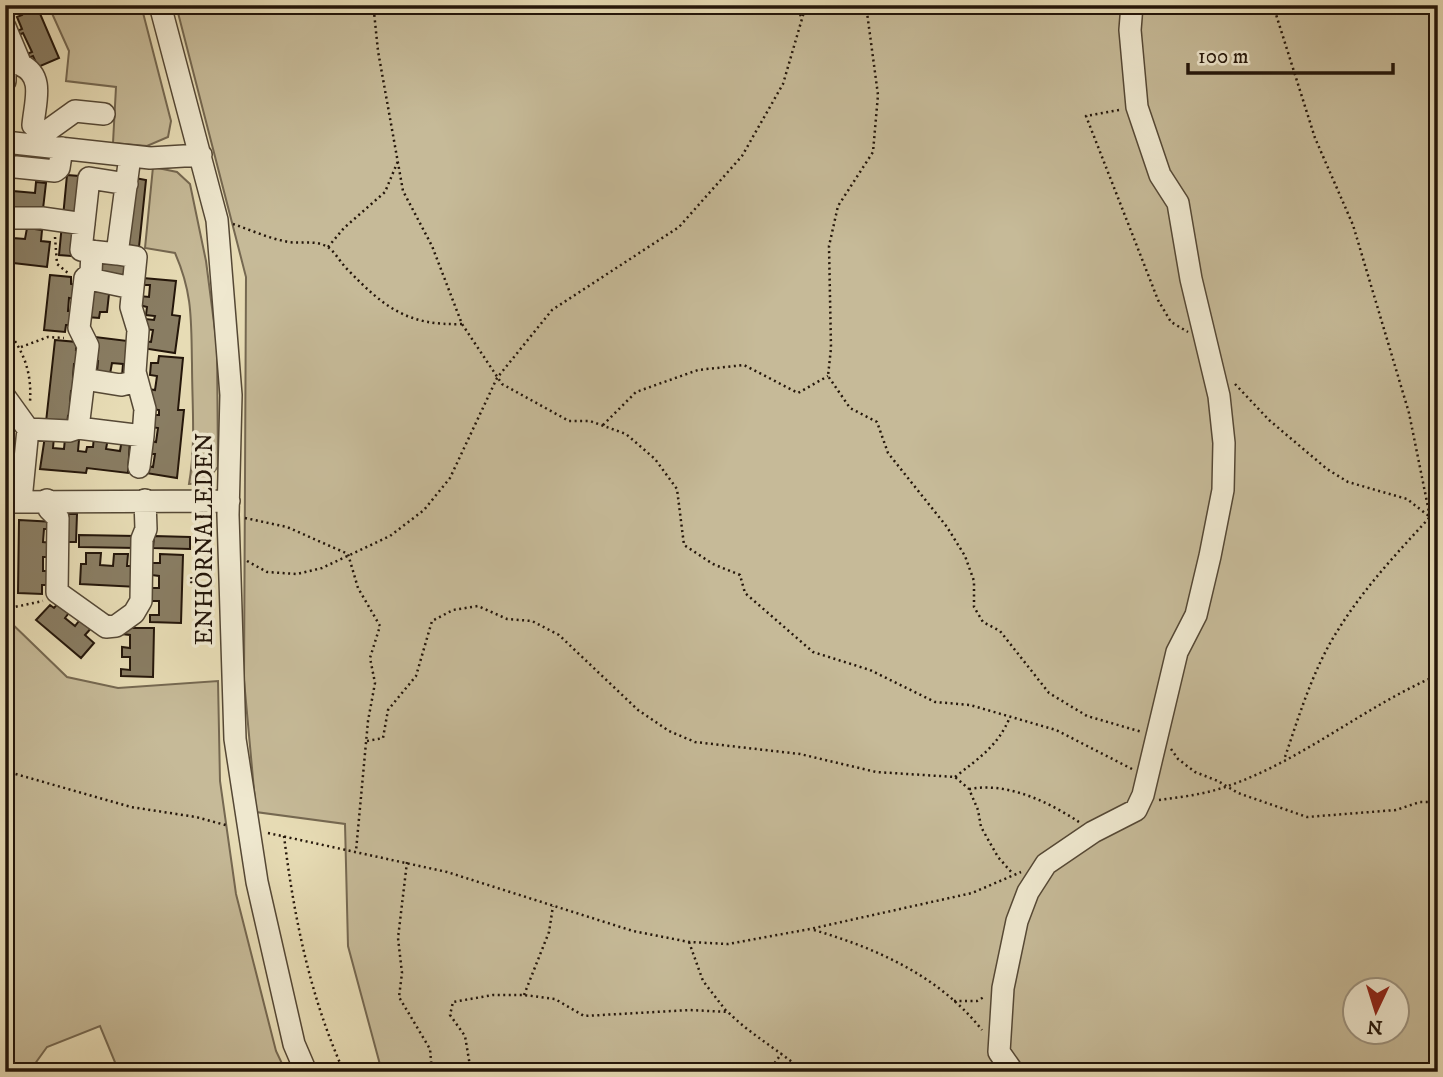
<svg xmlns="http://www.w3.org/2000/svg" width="1443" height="1077" font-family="'IM FELL DW Pica',serif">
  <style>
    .green { fill: #c6ba98; stroke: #756851; stroke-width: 2; fill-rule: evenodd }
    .building { fill: #897d63; stroke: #24160a; stroke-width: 2 }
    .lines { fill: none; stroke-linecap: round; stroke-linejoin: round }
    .minor-casing { stroke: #554835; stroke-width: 24 }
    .path { stroke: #24160a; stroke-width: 2.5; stroke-dasharray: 2 3.5; stroke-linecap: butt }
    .minor { stroke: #efe8cf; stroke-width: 21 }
    .labels { text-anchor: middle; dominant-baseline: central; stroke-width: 7; stroke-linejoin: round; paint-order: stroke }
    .street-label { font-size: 24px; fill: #24160a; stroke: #efe8cf }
  </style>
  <rect width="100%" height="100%" fill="#e7dcb5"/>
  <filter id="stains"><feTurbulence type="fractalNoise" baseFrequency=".00286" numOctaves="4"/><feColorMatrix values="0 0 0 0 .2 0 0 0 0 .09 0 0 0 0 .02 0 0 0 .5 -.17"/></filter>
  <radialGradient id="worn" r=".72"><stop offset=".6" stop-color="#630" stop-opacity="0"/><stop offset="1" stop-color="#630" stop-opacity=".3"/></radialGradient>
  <!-- green -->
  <path class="green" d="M52 5H141L171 121 168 137 147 146 113 143 116 87 66 81 69 51 50 9Z
    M176 5H1438V1072H382L348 946 345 824 256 812 244 680 246 277ZM1356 990H1398V1032H1356Z
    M153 167 177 172 190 184 206 261 217 346 218 467 204 483 189 484C196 444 192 405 192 364 191 321 193 294 175 253L145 248Z
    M5 617 67 677 118 688 218 681 220 781 236 894 276 1051 286 1072H119L100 1026 47 1047 29 1072H5Z"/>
  <!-- building -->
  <path class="building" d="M18 5H42L38 9 59 58 38 67 33 56 23 60 22 56 32 52 23 33 14 37 12 33 22 29 17 17 22 15Z
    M67 175 79 176 75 219 63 217Z
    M135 178 146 180 139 247 127 245Z
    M5 179 14 180 13 191 35 193 36 182 46 183 43 209 5 208Z
    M62 224 74 226 71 256 59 255Z
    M5 226 14 227 13 238 25 239 27 228 42 230 41 241 50 242 47 267 5 262Z
    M95 260 132 264 131 276 93 272Z
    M50 275 71 277V284L76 285 75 299 69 298 68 311H74L72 325H66L65 332 44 330Z
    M143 278 176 281 172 315 180 316 175 353 142 348 143 341 151 342 153 330 145 329 146 319 154 320 155 316 146 315 147 307 139 305 140 296 149 297 150 285H142Z
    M91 283 110 285 107 312H100L99 318 87 317Z
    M95 337 136 342 130 377 122 376 123 364 112 363 110 374 97 372 98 361H93Z
    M55 340 77 342 76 350H81L79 364H74L73 377H78L76 391H71L70 403H75L74 417 68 416 67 424 46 422Z
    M159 356 183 358 178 410H184L177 478 146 473 147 466 153 467 155 454H148L149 441 156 442 158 428 151 427 152 415H159V410L153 409 148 389 155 390 157 376 150 375 151 363H158Z
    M45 436 54 437 53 448 64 449 65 438 79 440 78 451 86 452 87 447H93L94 436 108 438 106 449 120 451 122 439 130 440 128 473 87 468 86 473 40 469Z
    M65 514H77L76 542H64Z
    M19 520 55 522V529H44L43 542 54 543V557H43V571H54V585H42V594L18 593Z
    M79 535 136 536V548L79 547Z
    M154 536 190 537V549L153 548Z
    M86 553H101L100 565 113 566 114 554H128L127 566H139L138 587 80 584 81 564H86Z
    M160 554 183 555 181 623 150 622V615H159V601H151V588H159V576L151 575 152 563H160Z
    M61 600 72 609 65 618 75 626 82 617 93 626 85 635 94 643 81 658 36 620 50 605 54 608Z
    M122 628H154L153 677 121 676V669L130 670V657H122V647L130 648V635L122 634Z"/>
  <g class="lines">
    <defs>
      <path id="minor" d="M160 5 217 220 231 395 228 515 235 739 257 882 294 1044 306 1072
        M5 27 21 65C45 76 35 102 33 125L43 134 41 146
        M5 75V81
        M43 134 75 111 104 114
        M5 142 150 158 201 155
        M16 167 55 171 59 168 62 148
        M127 184 89 178 81 250 117 254 130 156
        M5 218H42L84 224
        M117 254 136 257 131 307 138 330 135 372 145 409 143 436
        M85 278 132 288
        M84 379 121 385 137 381
        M5 397 28 429
        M78 428 143 436 139 467
        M28 429 69 431 78 428 88 346 79 328 85 278 91 273 92 251
        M21 500 28 429
        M47 500 49 509 58 518 57 592 106 627 116 626 134 613 141 601 142 539 146 529 145 500
        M5 502 229 501
        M1013 1072 999 1052 1003 988 1017 921 1028 892 1046 864 1093 832 1136 810 1143 795 1177 652 1196 615 1210 556 1223 490 1224 443 1219 396 1191 279 1178 203 1160 175 1137 107 1130 30 1132 5"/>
    </defs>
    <!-- minor casing -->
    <use href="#minor" class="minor-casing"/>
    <!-- path -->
    <path class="path" d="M378 5 374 12 378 51 403 191 432 246 462 324 502 384 569 421H590L626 434 655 459 677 489 684 545 713 564 740 575 745 593 813 652 870 670 935 702 970 705 1056 730 1132 769
      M794 5 801 16
      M866 5 878 95 873 152 838 206 829 246 831 348 828 376 850 408 877 422 888 453 947 527 965 556 974 581V607L983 622 1000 631 1049 693 1087 716 1142 732
      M1273 5 1315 138 1353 225 1409 413 1430 517 1438 535
      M1119 110 1086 116 1158 300 1171 322 1188 332
      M10 127 13 96
      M233 224C251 230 270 239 289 242 302 244 314 240 326 246 334 250 340 262 347 269 384 307 407 326 462 324
      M55 237 57 264 68 273
      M328 247 344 228 385 192 398 161
      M5 328C24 350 32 373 30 402
      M21 347 48 337 64 338
      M1235 384 1269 420 1327 469 1348 482 1407 499 1430 517C1397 553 1364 588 1338 630 1313 669 1299 716 1284 760
      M603 425 636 392 698 370 744 365 798 393 828 376
      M245 518 287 527 348 554 358 588 380 626 370 658 375 683 368 721 356 851
      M247 561 267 572 297 574 322 568 390 536 424 510 450 478 497 378 552 310 679 227 742 156 783 84 806 5
      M5 609 43 601
      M367 741 383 738 388 710 416 676 432 621 453 610 478 606 507 619 532 621 559 635 638 710 669 731 695 742 800 754 876 772 955 777 969 789 978 810 981 827 998 857 1013 874
      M1171 749 1178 759 1195 772 1218 781 1238 793 1307 817 1396 810 1420 802H1438
      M5 771 131 807 196 817 229 826
      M955 777C979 758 998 746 1010 717
      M969 789C1007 782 1047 801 1079 822
      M1159 800C1182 797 1206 794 1228 786 1303 760 1365 706 1438 675
      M268 833 447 872 633 931 689 942 728 944 810 929 972 893 1021 872
      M284 836C294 917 310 997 344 1072
      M407 862 398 938 402 973 399 997 430 1049 432 1072
      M814 930C878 949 939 976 982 1030
      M689 942 703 981 727 1012
      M524 995 549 932 553 906
      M954 1001H977L984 997
      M471 1072 465 1036 450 1015 453 1002 493 995H524L555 999 584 1016 690 1010 728 1012C752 1036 778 1049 804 1072
      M768 1072 782 1053"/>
    <!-- minor -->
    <use href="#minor" class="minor"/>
  </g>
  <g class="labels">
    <!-- street labels -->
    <g class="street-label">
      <text transform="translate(205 539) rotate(-90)">ENHÖRNALEDEN</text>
    </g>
  </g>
  <!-- margin -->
  <rect width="1443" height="1077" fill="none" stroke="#e7dcb5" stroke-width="28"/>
  <rect x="7" y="7" width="1429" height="1063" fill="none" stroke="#24160a" stroke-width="3.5"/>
  <rect x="14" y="14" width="1415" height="1049" fill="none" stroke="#24160a" stroke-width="2"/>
  <!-- north arrow -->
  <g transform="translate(1376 1011) rotate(184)"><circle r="33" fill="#efe8cf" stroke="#9e9480" stroke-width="2"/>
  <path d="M0-5L12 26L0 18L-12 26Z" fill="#8f2418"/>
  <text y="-10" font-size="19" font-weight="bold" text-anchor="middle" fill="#24160a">N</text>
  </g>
  <!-- scale -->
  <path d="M1188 63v10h205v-10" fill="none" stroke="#24160a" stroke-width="3.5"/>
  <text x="1198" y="63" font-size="21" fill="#24160a" stroke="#efe8cf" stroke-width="5" paint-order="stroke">100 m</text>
  <rect width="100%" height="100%" filter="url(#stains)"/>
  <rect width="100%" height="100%" fill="url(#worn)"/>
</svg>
